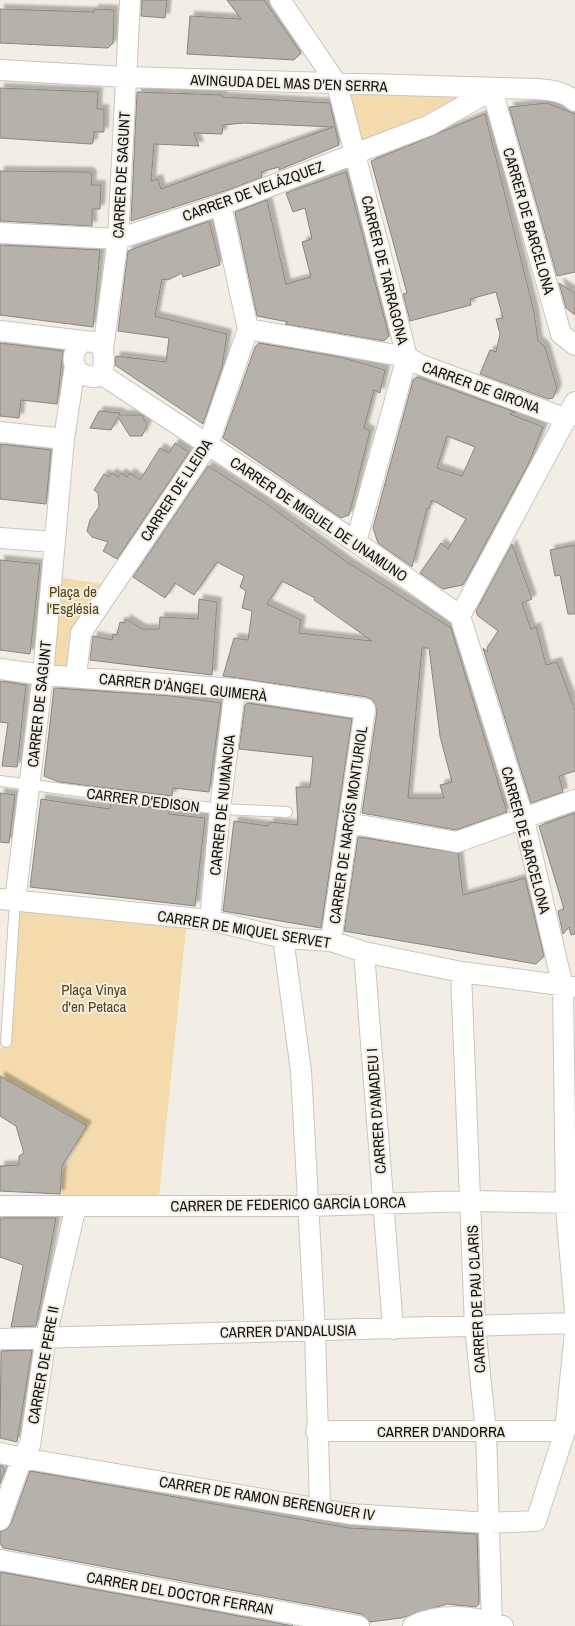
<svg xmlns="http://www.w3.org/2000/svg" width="575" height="1626" font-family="'Archivo Narrow',sans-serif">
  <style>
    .green { fill: #f3dbad }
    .building { fill: #b6b2ab; stroke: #8a867f; fill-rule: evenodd; filter: url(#shadow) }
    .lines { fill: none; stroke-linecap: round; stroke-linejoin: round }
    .lane-casing { stroke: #cac6be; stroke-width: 12 }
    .street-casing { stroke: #cac6be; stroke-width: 22 }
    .lane { stroke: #fff; stroke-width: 10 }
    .street { stroke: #fff; stroke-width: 20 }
    .labels { text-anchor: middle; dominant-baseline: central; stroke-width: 4; stroke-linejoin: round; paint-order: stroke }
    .street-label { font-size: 15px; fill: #12110e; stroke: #f2eee6 }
    .park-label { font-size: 15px; fill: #5a420d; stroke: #f2eee6 }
  </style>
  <defs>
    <filter id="shadow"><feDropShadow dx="4.5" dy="-4.5" stdDeviation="1" flood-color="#0004"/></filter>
  </defs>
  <rect width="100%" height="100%" fill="#f2eee6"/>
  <!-- green -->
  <path class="green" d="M337 84 492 90 355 153Z
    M56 577 104 584 71 669 49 666Z
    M18 901 187 918 158 1206 60 1196 62 1173 87 1125 0 1076V1050L6 1042Z"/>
  <!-- building -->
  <path class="building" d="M142 0H167L165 18 141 16Z
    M227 0H264L301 53 294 60 187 54 190 16 241 19Z
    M0 9 94 12V9L114 10 113 43 108 48 0 43Z
    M0 88 98 92 97 109H104V132H94L93 143 91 144 0 138Z
    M137 92 222 95V97L330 103 339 145 279 170V167L261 172 262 177 231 189 131 221ZM244 123 333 127 161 189 158 179 151 181 154 144 199 146 194 133 222 134 223 125Z
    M547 103 575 114V272L557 276 509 107Z
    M485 114 534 312 538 341 545 347 557 388 553 398 548 399 480 374 490 350 496 352 500 334 496 319 503 318 496 292 470 299 471 305 410 321 403 294 407 293 371 161Z
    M0 171 89 172 92 175 91 185H101L100 209H92V226L0 221Z
    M346 172 389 336 384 341 285 324 288 322 257 316 235 212 267 200 286 284 311 277 302 242 312 239 305 208 293 212 286 193Z
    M209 221 220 265 183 277 182 273 168 280 162 279 155 316 227 334 222 367 203 424 115 365 116 356 166 362 169 338 118 331 128 251Z
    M0 245 100 250 93 327 0 315Z
    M559 283 575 293V315L566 308Z
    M0 343 63 351 57 404 21 400 19 418 0 416Z
    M259 343 340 357 385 370 380 393 374 390 364 428 370 431 349 515 341 518 223 438 255 347Z
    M417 377 515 412 510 414 543 427 528 465 463 585 443 589 420 573 441 543 448 549 466 519 432 500 429 509 427 508 412 567 378 543 373 528 413 380ZM447 436 475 447 462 476 437 468Z
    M99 411 120 413 119 415H142L147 425 142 436H130L118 417 111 430 90 428Z
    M175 443 189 452 117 559 103 551 108 542 92 537 87 531 90 520 99 507 98 493 94 490 104 474 109 477 112 473 118 477 121 473 127 477 130 473 140 480 160 448 169 453Z
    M0 444 51 450 46 504 0 499Z
    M208 466 264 502 347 562 451 628 507 812 456 830 362 813 377 711 373 700 367 697 223 676 234 638 248 640 252 611 242 608 246 591 240 587 244 576 217 562 194 595 175 583 165 598 133 577ZM282 581 315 598 314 600 372 641 299 633 301 620 267 604ZM422 648H429L440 736 452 782 440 785 444 798H408Z
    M512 544 532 599 522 603 531 629 536 627 546 665 557 662 575 710V771L559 776 563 792 531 803 483 648 488 652 487 648 498 631 478 616 476 611Z
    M575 545V614H568L560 575 555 576 550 550Z
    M0 560 40 564 30 654 0 650Z
    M199 599 217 602 212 675 90 660 93 636 112 640 113 634 117 635 120 622 125 623 126 619 142 629H159L160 617 199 619 198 618Z
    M0 681 26 685 17 767 2 766 8 723 0 722Z
    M54 688 172 696 221 703 209 792 173 788 172 796 59 782 44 776Z
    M247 703 352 719 321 928 223 911 234 821 268 826 270 822 298 825 296 787H310L313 757 239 749 245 705Z
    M0 793 15 795 9 843 0 842Z
    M41 799 110 809 111 802 170 810 169 814 205 818 195 906 30 887Z
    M575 813V934L571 935 569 927 563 934 558 911 564 909 539 826Z
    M358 837 458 853 463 895 525 878 544 956 536 964 344 931Z
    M0 1076 87 1126 62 1166 60 1194 0 1191V1166L19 1165V1156L24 1153 16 1126 0 1116Z
    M0 1218H56L36 1326 11 1327 23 1265 0 1257Z
    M32 1350 17 1442 0 1438 1 1351Z
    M0 1465 3 1466 5 1470 0 1484Z
    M30 1471 349 1528 477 1534 479 1604 476 1607 447 1604 401 1618 370 1622 361 1614 3 1548 0 1543V1532L7 1529 11 1524Z
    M0 1572 293 1626H0Z"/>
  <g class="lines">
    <defs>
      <path id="lane" d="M0 781 220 809 287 812
        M6 1042 15 901"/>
      <path id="street" d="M280 0 337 84 407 357 356 542
        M0 70 125 77 536 89C551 90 563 91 575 101
        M0 233 118 239 221 205 430 125 492 90 561 334 575 345
        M248 329 407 357 419 364 567 419
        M0 331 83 341
        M83 341 95 342 103 349C104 360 106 371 96 377 73 377 66 356 83 341Z
        M103 349 118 239 130 0
        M101 374 356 542 460 616
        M575 402 460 616 524 820 563 987 566 1209 575 1312
        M0 432 64 439
        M0 538 54 542
        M0 669 43 675 235 689 365 709 331 941
        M76 676 81 633 208 445 248 329 221 205
        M348 823 457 842 575 800
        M0 899 210 920 283 938 331 941 364 952 461 972 575 987
        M15 901 43 675 64 439 75 366
        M210 920 220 809 235 689
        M283 938 301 1071 315 1331 320 1508
        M364 952 393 1329
        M461 972 475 1326 486 1432 492 1626
        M0 1206H307L470 1201 575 1203
        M0 1339 575 1323
        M316 1431H565
        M0 1453 22 1458 350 1514 489 1523 536 1521 565 1431 575 1332
        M0 1520 22 1458 30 1445 46 1337 76 1206
        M0 1560 359 1626
        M413 1626C442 1612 473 1616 503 1626"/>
    </defs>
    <!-- lane casing -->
    <use href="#lane" class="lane-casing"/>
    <!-- street casing -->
    <use href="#street" class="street-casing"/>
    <!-- lane -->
    <use href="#lane" class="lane"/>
    <!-- street -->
    <use href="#street" class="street"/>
  </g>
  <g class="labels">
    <!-- street labels -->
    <g class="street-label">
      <text transform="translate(289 83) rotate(2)">AVINGUDA DEL MAS D'EN SERRA</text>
      <text transform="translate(121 175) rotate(-87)">CARRER DE SAGUNT</text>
      <text transform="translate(253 191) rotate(-20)">CARRER DE VELÁZQUEZ</text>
      <text transform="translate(529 221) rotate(74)">CARRER DE BARCELONA</text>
      <text transform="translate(385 270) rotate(76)">CARRER DE TARRAGONA</text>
      <text transform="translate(481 387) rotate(20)">CARRER DE GIRONA</text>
      <text transform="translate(176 490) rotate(-57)">CARRER DE LLEIDA</text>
      <text transform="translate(319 519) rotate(34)">CARRER DE MIGUEL DE UNAMUNO</text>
      <text transform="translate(183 687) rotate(6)">CARRER D'ÀNGEL GUIMERÀ</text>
      <text transform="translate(39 704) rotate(-84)">CARRER DE SAGUNT</text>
      <text transform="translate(143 800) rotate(7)">CARRER D'EDISON</text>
      <text transform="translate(222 805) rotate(-84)">CARRER DE NUMÀNCIA</text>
      <text transform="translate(348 825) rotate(-82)">CARRER DE NARCÍS MONTURIOL</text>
      <text transform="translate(526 840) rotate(75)">CARRER DE BARCELONA</text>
      <text transform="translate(244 929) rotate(9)">CARRER DE MIQUEL SERVET</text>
      <text transform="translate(376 1111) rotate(-94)">CARRER D'AMADEU I</text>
      <text transform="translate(288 1204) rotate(-1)">CARRER DE FEDERICO GARCÍA LORCA</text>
      <text transform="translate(476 1299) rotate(-93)">CARRER DE PAU CLARIS</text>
      <text transform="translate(288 1331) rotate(-1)">CARRER D'ANDALUSIA</text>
      <text transform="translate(43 1365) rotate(-80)">CARRER DE PERE II</text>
      <text x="441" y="1431">CARRER D'ANDORRA</text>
      <text transform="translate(267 1498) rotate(9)">CARRER DE RAMON BERENGUER IV</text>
      <text transform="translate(180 1593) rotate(10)">CARRER DEL DOCTOR FERRAN</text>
    </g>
    <!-- park labels -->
    <g class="park-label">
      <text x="73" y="591">Plaça de<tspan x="73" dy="17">l'Església</tspan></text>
      <text x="94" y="989">Plaça Vinya<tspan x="94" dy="17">d'en Petaca</tspan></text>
    </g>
  </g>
</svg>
